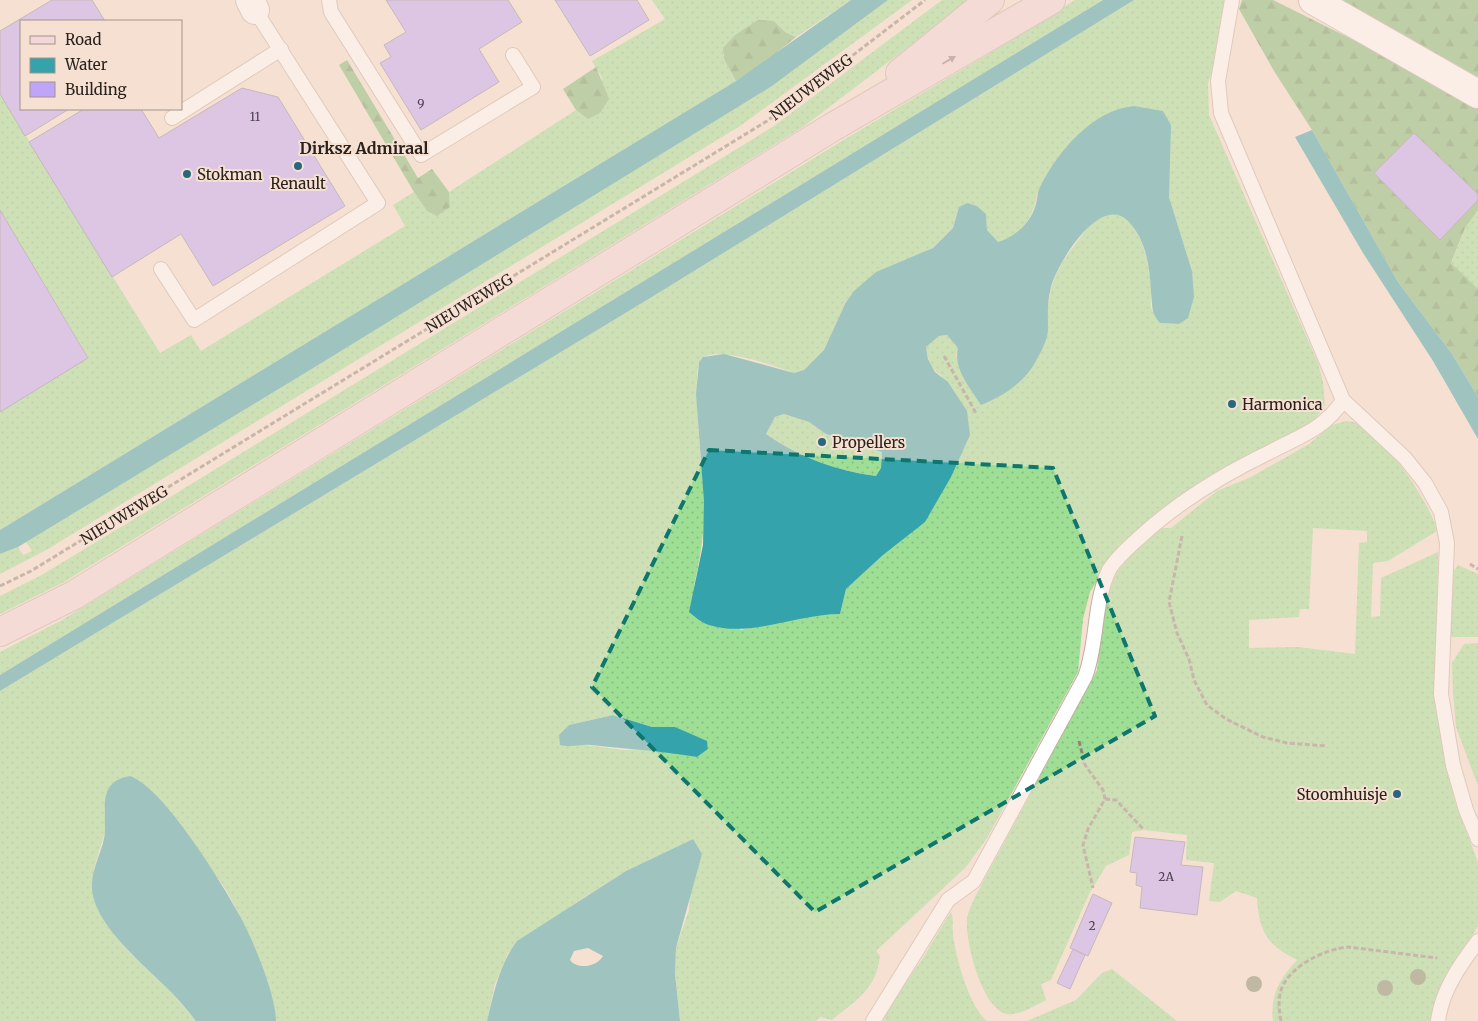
<svg xmlns="http://www.w3.org/2000/svg" width="1478" height="1021" font-family="Merriweather,serif">
  <style>
    .grass { fill: url(#grass-dots); fill-rule: evenodd }
    .forest { fill: url(#forest-firs) }
    .water { fill: #35a3ac; fill-rule: evenodd }
    .building { fill: #bfa5fa; stroke: #8e889c }
    .lines { fill: none; stroke-linecap: round; stroke-linejoin: round }
    .lane-casing { stroke: #c4aea2; stroke-width: 16 }
    .street-casing { stroke: #c4aea2; stroke-width: 30 }
    .secondary-casing { stroke: #c4aea2; stroke-width: 30 }
    .path { stroke: #93847a; stroke-width: 3; stroke-dasharray: 5 2.5; stroke-linecap: butt }
    .lane { stroke: #fff; stroke-width: 14 }
    .street { stroke: #fff; stroke-width: 28 }
    .secondary { stroke: #f3d6dc; stroke-width: 28 }
    .tree { fill: #7d8b6a }
    .oneway { fill: #8e7c7c }
    .marked { fill: none; stroke: #0f766e; stroke-width: 4; stroke-dasharray: 10 6; stroke-linejoin: round }
    .poi-dot { fill: #27687c; stroke: #f6e0d2; stroke-width: 2 }
    .labels { text-anchor: middle; dominant-baseline: central; stroke-width: 4; stroke-linejoin: round; paint-order: stroke }
    .number-label { font-size: 12px; fill: #4e4254 }
    .street-label { font-size: 15px; fill: #29211c; stroke: #f6e0d2 }
    .poi-label { font-size: 15px; fill: #29211c; stroke: #f6e0d2; text-anchor: start }
    .neighbourhood-label { font-size: 16px; font-weight: bold; fill: #29211c; stroke: #f6e0d2 }
  </style>
  <defs>
    <pattern id="grass-dots" width="8" height="8" patternUnits="userSpaceOnUse" patternTransform="scale(1.25)"><rect width="8" height="8" fill="#9edf95"/><path d="M2 2h.1M6 6h.1" fill="none" stroke="#88bf80" stroke-width="1.8" stroke-linecap="round"/></pattern>
    <pattern id="forest-firs" width="22" height="20" patternUnits="userSpaceOnUse" patternTransform="scale(1.25)"><rect width="22" height="20" fill="#7ab971"/><path d="M5 1l3.5 6h-7zM16 11l3.5 6h-7z" fill="#64965c"/></pattern>
  </defs>
  <rect width="100%" height="100%" fill="#f6e0d2"/>
  <!-- grass -->
  <path class="grass" d="M652 0H851L796 37 785 32 774 21 725 61 736 81 0 530V412L88 357 0 210V94L160 353 191 335 201 351 405 226 393 205 414 192 427 211 450 207 449 192 576 110 588 119 602 78 592 61 665 19Z
    M888 0H912L740 126 48 549 0 574V554L18 547 23 555 32 551 26 542 315 367 772 86Z
    M942 0H970L803 127 64 582 0 614V596L40 576 149 510 774 126Z
    M1075 0H1103L0 675V652L62 620 845 139 985 56Z
    M1134 0H1225L1216 62 1208 83 1209 115 1318 363 1323 382 1325 405 1313 422 1212 474 1159 512 1119 545 1090 592 1083 619 1078 672 987 838 966 867 876 951 880 956C876 990 856 1000 832 1020L820 1017 816 1021H680L675 974 676 948 689 910 693 839 626 871 580 900 508 953 495 984 487 1021H276C276 992 233 890 212 872 202 864 189 858 179 852 154 837 129 821 104 806L106 829 94 868 102 917 129 952 172 993 196 1021H0V691L647 300ZM1134 106 1163 112 1169 170V197L1192 271 1179 324 1160 323C1158 318 1152 312 1151 307 1150 303 1152 299 1152 295 1152 286 1150 274 1148 265 1145 247 1132 207 1106 214 1093 218 1082 235 1074 246 1052 274 1046 296 1048 331L956 357 958 348 947 335 939 336 926 347C928 359 931 370 942 376L883 555 846 589 840 614H820L741 630 694 586C700 558 705 532 704 503 704 481 690 369 701 359 716 345 776 366 794 373L804 370 824 350 845 304 905 261 933 248 953 228 959 207 986 214 987 230 998 243C1020 236 1034 217 1037 195ZM613 715 652 727H675L708 745V749L697 757 654 749 625 750 577 744 569 725Z
    M1478 210V289L1451 264 1465 228Z
    M784 414 809 422 826 434 882 452 881 468 876 476C834 470 801 457 766 434L775 417Z
    M1346 421C1351 422 1357 422 1361 424 1384 437 1432 505 1437 531L1388 561 1373 563 1371 617 1380 616 1381 578 1438 552 1436 695 1444 758 1455 802 1478 862V926L1444 980 1433 1021H1273C1270 995 1280 978 1297 960 1267 945 1259 932 1257 898L1236 891 1220 902 1209 901 1214 863 1186 860 1187 835 1144 830 1132 832 1129 855 1106 866 1089 894 1051 980 1041 984 1046 1000C1036 1005 1019 1016 1007 1014 982 1009 965 941 967 919 968 912 972 904 975 897L1097 670 1106 599 1117 572 1136 548 1160 528H1171L1217 491 1251 477 1309 444 1332 425ZM1313 528 1367 531V542L1359 543 1355 654 1298 647 1249 648V620L1299 617 1300 609H1309Z
    M1458 565 1478 574V637H1451L1448 625 1451 575Z
    M1478 643V786L1456 727 1453 693 1452 663 1464 644Z
    M951 912C954 919 952 927 953 935 956 958 969 1006 987 1021H884C887 1001 905 984 916 968 929 950 939 930 951 912Z
    M1112 969 1177 1021H1027L1076 1000 1102 973Z"/>
  <!-- forest -->
  <path class="forest" d="M1242 0H1273L1418 72 1478 106V210L1465 228 1451 263 1478 289V397L1452 354 1398 282 1312 130 1274 71 1239 9Z
    M1325 0H1478V84Z
    M758 20 774 21 785 32 796 37 764 63 736 81 725 61 723 48 735 35Z
    M347 60 418 178 432 169 449 192 450 207 437 216 427 211 414 192 339 65Z
    M596 67 609 99 600 113 588 119 576 110 563 89Z"/>
  <!-- water -->
  <path class="water" d="M851 0H888L772 86 315 367 18 547 0 554V530L736 81Z
    M1103 0H1134L647 300 0 691V675Z
    M1134 106 1163 111 1171 125 1169 197 1192 271 1194 297 1188 318 1179 324 1160 323C1150 312 1153 305 1151 292 1150 268 1146 239 1128 221 1100 193 1057 264 1051 287 1047 302 1048 314 1048 329 1048 338 1042 350 1038 357 1027 381 1004 396 981 405 970 387 953 369 958 348L947 335 939 336 926 347 928 359 935 372 948 382 967 411 970 435 951 477 925 522 883 555 846 589 840 614C796 614 752 638 709 625 702 623 695 617 689 612L703 545 704 502 696 394 699 362 703 357 724 354 794 373 804 370 824 350 845 304 854 291 876 272 933 248 953 228 959 207 967 203 977 206 986 214 987 230 998 242C1014 238 1030 223 1035 207 1038 199 1037 192 1041 185 1059 150 1093 110 1134 106ZM784 414 809 422 826 434 882 452 881 468 876 476C836 471 799 457 766 434L775 417Z
    M1312 130 1398 282 1452 354 1478 397V439L1433 361 1363 253 1295 137Z
    M613 715 652 727H675L707 741 708 749 697 757C662 751 627 749 591 745 580 744 571 748 560 745L559 735 569 725Z
    M130 776C164 788 222 883 240 916 253 940 276 995 276 1021H196C188 1011 180 1001 171 992 146 966 89 922 92 883 93 863 106 846 105 827 105 804 100 781 130 776Z
    M693 839 702 854 676 948 675 974 680 1021H487C494 993 499 965 517 941L626 871ZM588 948 603 956C597 967 577 970 570 960L574 951Z"/>
  <!-- building -->
  <path class="building" d="M52 0H92L105 21H21V109H69L25 136 0 94V31Z
    M386 0H508L522 22 479 49 499 82 421 130 380 63 391 57 384 45 406 32Z
    M555 0H637L649 20 590 56Z
    M242 88 278 97 345 206 213 286 181 234 112 277 29 142 84 109H141L159 138Z
    M1414 133 1478 194V200L1440 240 1374 173Z
    M0 210 88 358 0 412Z
    M1135 837 1185 842 1181 865 1203 867 1197 915 1140 908 1142 887 1136 885 1137 873 1130 872Z
    M1093 894 1112 903 1088 956 1070 948Z
    M1073 949 1085 955 1070 989 1057 983Z"/>
  <g class="lines">
    <defs>
      <path id="lane" d="M329 0 331 12 421 155 533 87 513 55
        M1232 0 1218 81 1221 113 1343 400 1405 458 1425 483 1441 512 1447 543 1441 694 1453 765 1466 810 1478 839
        M172 118 281 49
        M161 269 194 320 378 203 255 10
        M873 1021 948 900 974 881 1085 677C1098 643 1093 604 1109 570 1116 558 1130 546 1140 537 1179 501 1222 475 1270 452 1298 437 1326 428 1343 400
        M1438 1021C1442 990 1460 965 1478 941"/>
      <path id="street" d="M250 0 255 10
        M1313 0 1478 94"/>
      <path id="secondary" d="M900 73 990 0
        M0 632 74 595 831 128 1051 0"/>
    </defs>
    <!-- lane casing -->
    <use href="#lane" class="lane-casing"/>
    <!-- street casing -->
    <use href="#street" class="street-casing"/>
    <!-- secondary casing -->
    <use href="#secondary" class="secondary-casing"/>
    <!-- path -->
    <path class="path" d="M944 356 977 415
      M1182 536 1169 602 1177 633 1189 659 1194 680 1207 705 1226 719 1263 737 1287 743 1327 746
      M1470 564 1478 569
      M0 586 31 571 767 121 925 0
      M1079 741 1085 765 1103 790 1105 799 1088 829 1083 845 1093 888
      M1105 799 1116 800 1144 830
      M1281 1021C1279 1010 1278 1001 1281 990 1289 966 1325 949 1348 947L1437 958"/>
    <!-- lane -->
    <use href="#lane" class="lane"/>
    <!-- street -->
    <use href="#street" class="street"/>
    <!-- secondary -->
    <use href="#secondary" class="secondary"/>
  </g>
  <!-- trees -->
  <g class="tree">
    <circle cx="1418" cy="977" r="8"/>
    <circle cx="1254" cy="984" r="8"/>
    <circle cx="1385" cy="988" r="8"/>
  </g>
  <!-- one-way arrows -->
  <defs><path id="oneway-solid" d="M-6-.8H1V-3.2L6.5 0L1 3.2V.8H-6Z" transform="scale(1.25)"/></defs>
  <use class="oneway" href="#oneway-solid" transform="translate(949 60) rotate(-30)"/>
  <!-- marked area -->
  <path d="M0 0H1478V1021H0ZM709 450 1053 468 1155 716 815 912 592 687Z" fill="#f6e0d2" fill-opacity=".55" fill-rule="evenodd"/>
  <path class="marked" d="M709 450 1053 468 1155 716 815 912 592 687Z"/>
  <!-- markers -->
  <g class="poi-dot">
    <circle cx="298" cy="166" r="5"/>
    <circle cx="187" cy="174" r="5"/>
    <circle cx="1232" cy="404" r="5"/>
    <circle cx="822" cy="442" r="5"/>
    <circle cx="1397" cy="794" r="5"/>
  </g>
  <g class="labels">
    <!-- number labels -->
    <g class="number-label">
      <text x="421" y="103">9</text>
      <text x="255" y="116">11</text>
      <text x="1166" y="876">2A</text>
      <text x="1092" y="925">2</text>
    </g>
    <!-- street labels -->
    <g class="street-label">
      <text transform="translate(811 87) rotate(-37)">NIEUWEWEG</text>
      <text transform="translate(469 303) rotate(-31)">NIEUWEWEG</text>
      <text transform="translate(124 515) rotate(-31)">NIEUWEWEG</text>
    </g>
    <!-- poi labels -->
    <g class="poi-label">
      <text x="197" y="174">Stokman</text>
      <text x="298" y="183" text-anchor="middle">Renault</text>
      <text x="1242" y="404">Harmonica</text>
      <text x="832" y="442">Propellers</text>
      <text x="1387" y="794" text-anchor="end">Stoomhuisje</text>
    </g>
    <!-- neighbourhood labels -->
    <g class="neighbourhood-label">
      <text x="364" y="148">Dirksz Admiraal</text>
    </g>
  </g>
  <!-- legend -->
  <rect x="20" y="20" width="162" height="90" fill="#f6e0d2" stroke="#a49489"/>
  <rect x="30" y="36" width="25" height="8" fill="#f3d6dc" stroke="#a49489"/>
  <text x="65" y="45" font-size="15" fill="#29211c">Road</text>
  <rect x="30" y="58" width="25" height="15" fill="#35a3ac" stroke="#a49489"/>
  <text x="65" y="70" font-size="15" fill="#29211c">Water</text>
  <rect x="30" y="82" width="25" height="15" fill="#bfa5fa" stroke="#a49489"/>
  <text x="65" y="95" font-size="15" fill="#29211c">Building</text>
</svg>
